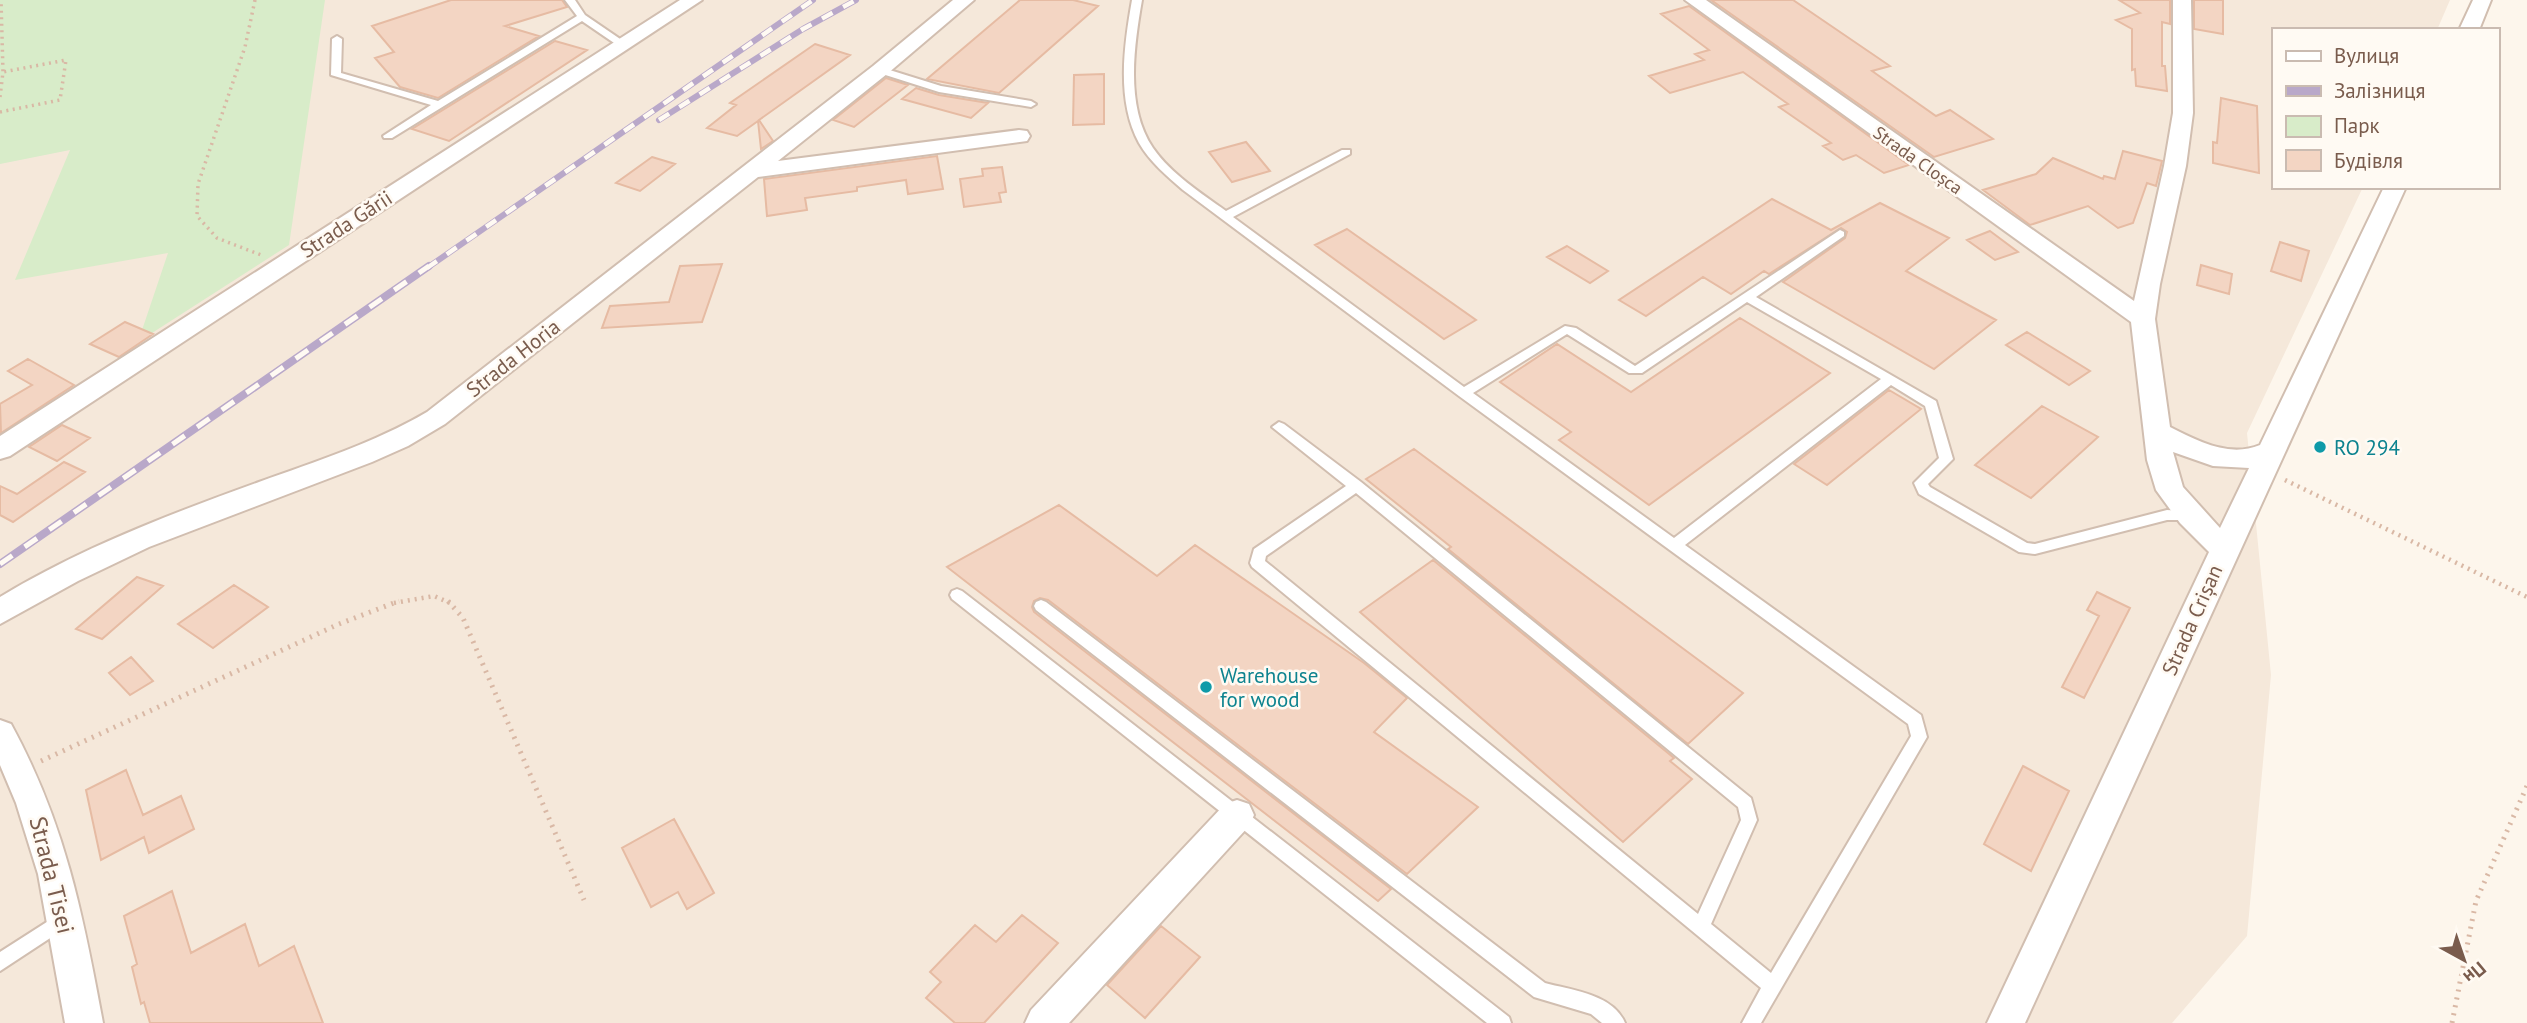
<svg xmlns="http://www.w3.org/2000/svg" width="2527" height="1023" font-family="'PT Sans',sans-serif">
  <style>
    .residential { fill: #f5e8da }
    .green { fill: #d8ecc9 }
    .building { fill: #f3d5c3; stroke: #e6bba3; stroke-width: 2 }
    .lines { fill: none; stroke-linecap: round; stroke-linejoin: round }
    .lane-casing { stroke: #d1beb0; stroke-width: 4 }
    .street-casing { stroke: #d1beb0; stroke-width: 4 }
    .path-far2 { stroke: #d9b8a5; stroke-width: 3.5; stroke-dasharray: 2 4.5; stroke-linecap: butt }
    .path-far1 { stroke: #d9b8a5; stroke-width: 4.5; stroke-dasharray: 2 5; stroke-linecap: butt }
    .path { stroke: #d9b8a5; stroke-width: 5; stroke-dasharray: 2 6; stroke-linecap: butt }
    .lane { fill: #fff; fill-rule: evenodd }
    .street { fill: #fff; fill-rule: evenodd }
    .rail-far1-casing { stroke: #b9a8c9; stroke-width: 6 }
    .rail-casing { stroke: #b9a8c9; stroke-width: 8 }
    .rail-far1 { stroke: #fffaf3; stroke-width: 4.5; stroke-dasharray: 12; stroke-linecap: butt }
    .rail { stroke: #fffaf3; stroke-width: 5; stroke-dasharray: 15; stroke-linecap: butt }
    .culture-dot { fill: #0f9aa8; stroke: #fffaf3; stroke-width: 2.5 }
    .labels { text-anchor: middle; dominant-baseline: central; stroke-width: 5; stroke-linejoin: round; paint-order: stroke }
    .far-street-label { font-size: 18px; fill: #7a5c4d; stroke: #fffaf3 }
    .street-label { font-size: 21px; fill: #7a5c4d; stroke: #fffaf3 }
    .culture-label { font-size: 21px; fill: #0d838f; stroke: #fffaf3; text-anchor: start }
    .near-street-label { font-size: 24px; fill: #7a5c4d; stroke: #fffaf3 }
  </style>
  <rect width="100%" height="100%" fill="#fdf6ec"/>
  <!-- residential -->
  <path class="residential" d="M0 0H2450L2437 30H2273V187H2363L2247 433 2271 675 2247 936 2172 1023H0Z"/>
  <!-- green -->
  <path class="green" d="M0 0H325L289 245 138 342 168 253 15 280 70 150 0 164Z"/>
  <!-- building -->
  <path class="building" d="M451 0H562L567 7 505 26 539 36 438 98 400 87 375 58 394 52 372 26Z
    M1020 0H1073L1098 6 999 93 927 79Z
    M1711 0H1793L1890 66 1872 71 1936 116 1950 110 1993 139 1934 157Z
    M2119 0H2170V24L2162 22V66H2165L2167 91 2136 86 2135 69 2132 70V29L2116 20 2140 13Z
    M2194 0H2223V34L2194 29Z
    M1689 6 1909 165 1884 173 1856 155 1843 160 1823 146 1831 143 1779 107 1788 104 1743 72 1670 93 1649 76 1704 60 1695 54 1709 50 1661 14Z
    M555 41 587 50 449 141 412 129Z
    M815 44 850 55 759 120 773 141 761 149 758 121 737 136 707 128 736 105 730 103Z
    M1104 74V124L1073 125 1074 75Z
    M886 78 908 85 854 127 833 120Z
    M916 88 939 95 988 103 971 118 902 99Z
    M2221 98 2257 106 2259 173 2213 163V142L2217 143Z
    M1246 142 1270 171 1232 182 1209 152Z
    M2123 151 2162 161 2156 186 2147 183 2133 223 2118 228 2088 206 2030 225 1983 190 2036 174 2053 158 2103 179 2104 176 2115 179Z
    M937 156 943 189 908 194 906 180 857 187V191L805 198 807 210 767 216 764 179Z
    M652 157 675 164 640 191 616 183Z
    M1002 167 1006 192 999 193 1001 202 964 207 960 179 983 176 982 169Z
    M1772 199 1831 230 1880 203 1949 238 1906 271 1996 320 1934 369 1783 282 1845 238 1847 232 1841 228 1769 274 1764 271 1731 294 1703 277 1646 316 1619 300Z
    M1347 229 1476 320 1444 339 1315 245Z
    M1990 231 2018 252 1995 260 1967 240Z
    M2280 242 2309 251 2301 281 2271 271Z
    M1567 246 1608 271 1590 283 1547 257Z
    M722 264 702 322 602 328 610 306 669 302 680 266Z
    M2201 265 2232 274 2229 294 2197 285Z
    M1740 318 1830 373 1649 505 1559 440 1571 432 1500 382 1557 344 1631 392Z
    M125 322 153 334 119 357 90 344Z
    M2027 332 2090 371 2069 385 2006 345Z
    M28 359 74 385 1 433 0 404 32 385 8 371Z
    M1889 390 1921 409 1827 485 1794 464Z
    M2042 406 2098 437 2031 498 1975 465Z
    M62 425 90 438 57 461 29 447Z
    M1414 449 1743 693 1688 744 1448 549 1451 547 1366 479Z
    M64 462 85 472 13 522 0 515V486L17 494Z
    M1059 505 1157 576 1195 545 1364 663 1407 698 1374 732 1478 807 1407 874 1048 600 1040 598 1034 601 1032 607 1034 612 1391 889 1378 901 947 567Z
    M1433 560 1674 758 1670 761 1692 779 1623 842 1360 612Z
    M137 577 163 586 102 639 76 629Z
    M234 585 268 607 213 648 178 624Z
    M2097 592 2130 608 2084 698 2062 687 2099 616 2087 610Z
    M131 657 153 681 130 695 109 673Z
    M2023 766 2069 791 2031 871 1984 844Z
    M126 770 143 815 181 796 194 829 149 853 144 837 101 860 86 790Z
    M674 819 714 893 687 909 678 892 651 907 622 848Z
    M172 891 191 953 245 924 259 966 294 946 323 1023H150L144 1002 141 1004 132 967 137 964 124 916Z
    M1022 915 1058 943 984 1023H955L926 998 941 982 930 972 975 925 996 942Z
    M1161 926 1200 957 1145 1018 1107 985Z"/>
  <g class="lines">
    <defs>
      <path id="lane" d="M565 0H575L585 15 626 43V47H620L582 21 392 138H384L383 136 431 105 331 75 332 39 337 36 342 39 341 73 438 101 577 16Z
        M1132 0H1142C1134 46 1125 107 1153 148 1171 174 1201 193 1226 211L1342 150H1350V154L1233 217 1464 387 1565 326 1576 328 1635 366 1840 230 1844 232V236L1756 297 1936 401 1953 459 1928 484 1930 487 2027 543 2035 544 2167 510 2195 512 2197 516 2195 520H2167L2035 554 2019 552 1919 494 1914 483 1939 458 1925 406 1891 385 1685 545 1921 715 1927 737 1761 1023H1742L1761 988 1252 567 1250 563 1254 549 1346 486 1272 427 1279 422 1284 424 1361 482 1751 798 1757 820 1711 924 1771 973 1911 736 1908 724 1459 396 1183 190C1167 176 1150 162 1139 143 1116 101 1124 45 1132 0ZM1747 302 1881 379 1674 538 1473 393 1567 334 1629 373H1642ZM1356 493 1738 807 1741 820 1698 914 1265 561 1266 556Z
        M880 67 941 86 1031 101 1036 104 1031 107 939 92 876 72V68Z
        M957 589 962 591 1509 1017 1511 1023H1487L952 599 950 595 952 591Z
        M1041 600 1046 602 1545 983C1571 990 1613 994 1625 1023H1602L1591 1014 1534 997 1036 610 1034 606 1036 602Z
        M64 911 70 913 73 919 70 925 0 971V952Z"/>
      <path id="street" d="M680 0H702L10 456 0 459V436Z
        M953 0H974L887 74 778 161 1019 130 1027 131 1030 136 1027 141 758 177 445 424 408 446 372 462 149 547 78 581 0 624V597C81 548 170 514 259 482 317 461 374 443 427 412L873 66Z
        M1685 0H1706L2134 301 2164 166 2173 113V0H2191L2193 113 2186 166 2160 284 2155 319 2170 427C2198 441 2229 458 2260 445L2384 187H2406L2025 1023H1987L2209 552 2180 523 2156 490 2147 460 2131 322ZM2173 452 2213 466 2249 468 2220 528 2183 487Z
        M2473 0H2491L2479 30H2459Z
        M0 720 11 724C65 823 83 914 103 1023H65L38 874 16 803 0 765Z
        M1237 800 1249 804 1254 815 1249 826 1069 1023H1025L1031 1010 1225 804Z"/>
    </defs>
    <!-- lane casing -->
    <use href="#lane" class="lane-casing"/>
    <!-- street casing -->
    <use href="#street" class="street-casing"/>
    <!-- path-far2 -->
    <path class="path-far2" d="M255 0 245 47 198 184 197 216 217 238 261 255
      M0 97 3 72 1 0
      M0 112 60 100 66 60 3 72"/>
    <!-- path-far1 -->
    <path class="path-far1" d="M2285 480 2527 597
      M394 603 434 596 450 603"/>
    <!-- path -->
    <path class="path" d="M448 601 463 618 584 900
      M41 761 339 624 399 601
      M2452 1023 2476 901 2527 786"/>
    <!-- lane -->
    <use href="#lane" class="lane"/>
    <!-- street -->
    <use href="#street" class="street"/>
    <defs>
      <path id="rail-far1" d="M659 120 803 29 856 0
        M427 268 813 0"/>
      <path id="rail" d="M0 564 429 266"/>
    </defs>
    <!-- rail-far1 casing -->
    <use href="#rail-far1" class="rail-far1-casing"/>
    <!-- rail casing -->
    <use href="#rail" class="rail-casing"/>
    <!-- rail-far1 -->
    <use href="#rail-far1" class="rail-far1"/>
    <!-- rail -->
    <use href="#rail" class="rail"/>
  </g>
  <!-- markers -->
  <g class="culture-dot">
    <circle cx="2320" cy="447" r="7"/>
    <circle cx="1206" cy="687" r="7"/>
  </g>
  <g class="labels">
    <!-- far-street labels -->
    <g class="far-street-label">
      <text transform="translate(1918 160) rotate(35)">Strada Cloșca</text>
    </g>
    <!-- street labels -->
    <g class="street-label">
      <text transform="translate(346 224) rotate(-33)">Strada Gării</text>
      <text transform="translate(513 358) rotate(-38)">Strada Horia</text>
      <text transform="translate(2192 620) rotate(-66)">Strada Crișan</text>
    </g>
    <!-- culture labels -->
    <g class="culture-label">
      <text x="2334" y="447">RO 294</text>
      <text x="1220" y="675">Warehouse<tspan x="1220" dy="24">for wood</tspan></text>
    </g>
    <!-- near-street labels -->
    <g class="near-street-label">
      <text transform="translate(52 875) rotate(76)">Strada Tisei</text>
    </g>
  </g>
  <!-- legend -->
  <rect x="2272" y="28" width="228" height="161" fill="#fffaf3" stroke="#cabbb1" stroke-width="2"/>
  <rect x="2286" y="51" width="35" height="10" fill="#ffffff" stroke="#cabbb1" stroke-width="2"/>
  <text x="2334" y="63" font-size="21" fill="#7a5c4d">Вулиця</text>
  <rect x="2286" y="86" width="35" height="10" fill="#b9a8c9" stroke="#cabbb1" stroke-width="2"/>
  <text x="2334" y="98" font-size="21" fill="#7a5c4d">Залізниця</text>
  <rect x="2286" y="116" width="35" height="21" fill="#d8ecc9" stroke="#cabbb1" stroke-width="2"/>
  <text x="2334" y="133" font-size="21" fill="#7a5c4d">Парк</text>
  <rect x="2286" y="150" width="35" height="21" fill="#f3d5c3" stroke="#cabbb1" stroke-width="2"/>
  <text x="2334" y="168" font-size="21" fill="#7a5c4d">Будівля</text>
  <!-- north arrow -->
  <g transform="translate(2464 960) rotate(140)" stroke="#fffaf3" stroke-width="5" paint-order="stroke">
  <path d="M0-5L12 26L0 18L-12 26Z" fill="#7a5c4d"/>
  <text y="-10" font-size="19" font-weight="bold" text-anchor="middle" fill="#7a5c4d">Пн</text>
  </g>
</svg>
